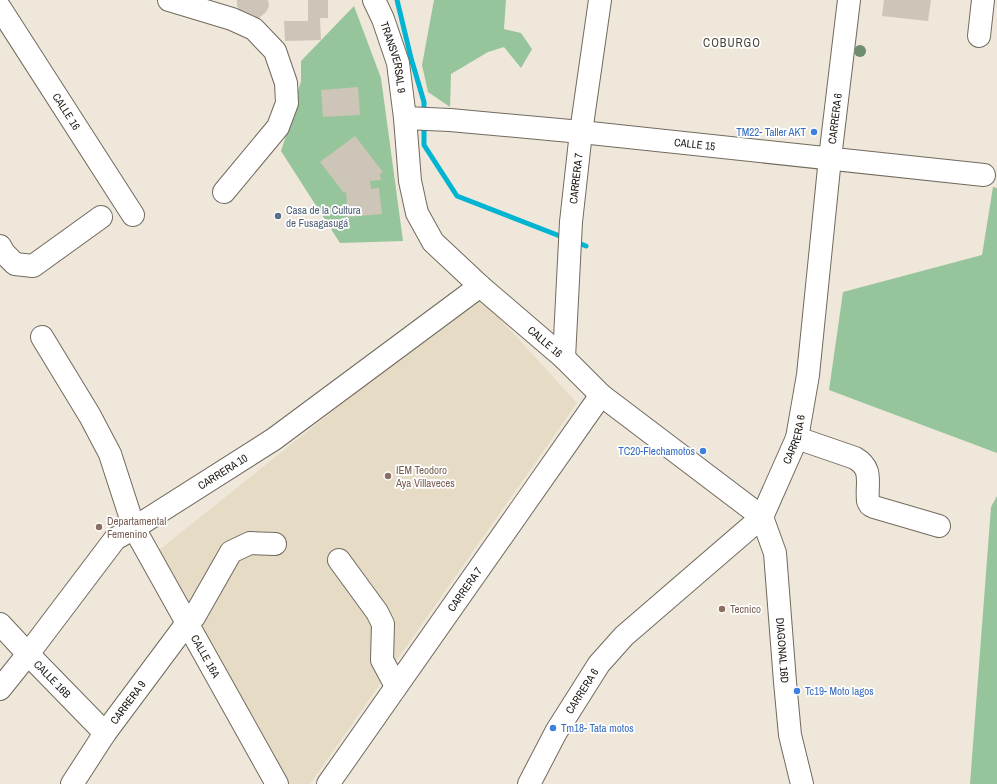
<svg xmlns="http://www.w3.org/2000/svg" width="997" height="784" font-family="'Archivo Narrow',sans-serif">
  <style>
    .built { fill: #e6dbc5 }
    .green { fill: #96c49b }
    .lines { fill: none; stroke-linecap: round; stroke-linejoin: round }
    .stream { stroke: #00b4d2; stroke-width: 5 }
    .building { fill: #cdc5b7 }
    .minor-casing { stroke: #716a5e; stroke-width: 24 }
    .minor { stroke: #fff; stroke-width: 22 }
    .tree { fill: #6f8d6f }
    .shop-dot { fill: #3f7fe0; stroke: #fff; stroke-width: 1.5 }
    .service-dot { fill: #5c6f8a; stroke: #fff; stroke-width: 1.5 }
    .education-dot { fill: #8d6e63; stroke: #fff; stroke-width: 1.5 }
    .labels { text-anchor: middle; dominant-baseline: central; stroke-width: 3.5; stroke-linejoin: round; paint-order: stroke }
    .street-label { font-size: 11px; fill: #191611; stroke: #fff }
    .shop-label { font-size: 11px; fill: #366cbe; stroke: #fff; text-anchor: end }
    .service-label { font-size: 11px; fill: #4e5e75; stroke: #fff; text-anchor: start }
    .education-label { font-size: 11px; fill: #785e54; stroke: #fff; text-anchor: start }
    .neighbourhood-label { font-size: 12px; letter-spacing: 1px; fill: #4b4539; stroke: #fff }
  </style>
  <rect width="100%" height="100%" fill="#efe7d9"/>
  <!-- built -->
  <path class="built" d="M478 295 577 403 310 784H287L159 550Z"/>
  <!-- green -->
  <path class="green" d="M434 0H506L504 29 521 33 532 49 521 68 504 47 488 52 451 74 450 107 428 92 422 65Z
    M354 6 381 78 403 241 340 243 281 151 292 118 295 101 301 81V61Z
    M993 187 997 188V453L829 390 843 292 982 255Z
    M997 496V784H970L991 507Z"/>
  <g class="lines">
    <!-- stream -->
    <path class="stream" d="M397 0 411 58 424 102V113
      M424 123V145L457 196 565 238
      M576 242 586 246"/>
  </g>
  <!-- building -->
  <path class="building" d="M237 0H268L269 6 266 12 259 18 254 21 241 20 246 12 240 11 239 9 237 6Z
    M308 0H328V18H320L321 40 285 41 284 21H308Z
    M884 0H931L928 21 882 16Z
    M358 87 360 115 323 117 321 90Z
    M355 136 383 172 380 174 381 180 370 181 371 189 379 188 382 214 348 217 346 191 344 193 320 162Z"/>
  <g class="lines">
    <defs>
      <g id="minor">
        <path d="M169 0 232 19 254 29 275 51 286 83 287 103 278 127 224 192"/>
        <path id="s1" d="M374 0 383 19 398 63 405 118 410 181 417 213 433 242 480 286 564 358 601 395 762 517"/>
        <path id="s2" d="M0 8 133 215"/>
        <path d="M979 36 983 0"/>
        <path id="s3" d="M405 118 450 120 581 132 984 175"/>
        <path d="M0 246 4 253 15 264 33 266 101 217"/>
        <path id="s4" d="M42 337 90 416 110 454 134 528 277 784"/>
        <path id="s5" d="M564 358 571 222 581 132 600 0"/>
        <path d="M797 438 855 458C874 469 866 483 868 501L870 505 874 507 939 526"/>
        <path id="s6" d="M762 517 775 553 785 682 790 735 802 784"/>
        <path d="M339 560 377 612 383 624 382 660 396 686"/>
        <path id="s7" d="M0 624 28 654 105 733"/>
        <path id="s8" d="M0 689 28 654 115 539 134 528 274 439 480 286"/>
        <path id="s9" d="M72 784 105 733 187 623 194 617 231 552 250 543 275 544"/>
        <path id="s10" d="M328 784 601 395"/>
        <path id="s11" d="M529 784 556 732 599 664 624 636 762 517 797 438 808 375 830 158 849 0"/>
      </g>
    </defs>
    <!-- minor casing -->
    <use href="#minor" class="minor-casing"/>
    <!-- minor -->
    <use href="#minor" class="minor"/>
  </g>
  <!-- trees -->
  <circle class="tree" cx="860" cy="51" r="6"/>
  <!-- markers -->
  <g class="shop-dot">
    <circle cx="814" cy="132" r="4"/>
    <circle cx="703" cy="451" r="4"/>
    <circle cx="797" cy="691" r="4"/>
    <circle cx="553" cy="728" r="4"/>
  </g>
  <circle class="service-dot" cx="278" cy="216" r="4"/>
  <g class="education-dot">
    <circle cx="388" cy="476" r="4"/>
    <circle cx="99" cy="527" r="4"/>
    <circle cx="722" cy="609" r="4"/>
  </g>
  <g class="labels">
    <!-- street labels -->
    <g class="street-label">
      <text stroke="none"><textPath href="#s1" startOffset="61">TRANSVERSAL 9</textPath></text>
      <text stroke="none"><textPath href="#s2" startOffset="123">CALLE 16</textPath></text>
      <text stroke="none"><textPath href="#s11" startOffset="767">CARRERA 6</textPath></text>
      <text stroke="none"><textPath href="#s3" startOffset="291">CALLE 15</textPath></text>
      <text stroke="none"><textPath href="#s5" startOffset="180">CARRERA 7</textPath></text>
      <text stroke="none"><textPath href="#s1" startOffset="402">CALLE 16</textPath></text>
      <text stroke="none"><textPath href="#s11" startOffset="443">CARRERA 6</textPath></text>
      <text stroke="none"><textPath href="#s8" startOffset="316">CARRERA 10</textPath></text>
      <text stroke="none"><textPath href="#s10" startOffset="238">CARRERA 7</textPath></text>
      <text stroke="none"><textPath href="#s6" startOffset="136">DIAGONAL 16D</textPath></text>
      <text stroke="none"><textPath href="#s4" startOffset="360">CALLE 16A</textPath></text>
      <text stroke="none"><textPath href="#s7" startOffset="76">CALLE 16B</textPath></text>
      <text stroke="none"><textPath href="#s11" startOffset="107">CARRERA 6</textPath></text>
      <text stroke="none"><textPath href="#s9" startOffset="99">CARRERA 9</textPath></text>
    </g>
    <!-- shop labels -->
    <g class="shop-label">
      <text x="806" y="132">TM22- Taller AKT</text>
      <text x="695" y="451">TC20-Flechamotos</text>
      <text x="805" y="691" text-anchor="start">Tc19- Moto lagos</text>
      <text x="561" y="728" text-anchor="start">Tm18- Tata motos</text>
    </g>
    <!-- service labels -->
    <g class="service-label">
      <text x="286" y="210">Casa de la Cultura<tspan x="286" dy="13">de Fusagasugá</tspan></text>
    </g>
    <!-- education labels -->
    <g class="education-label">
      <text x="396" y="470">IEM Teodoro<tspan x="396" dy="13">Aya Villaveces</tspan></text>
      <text x="107" y="521">Departamental<tspan x="107" dy="13">Femenino</tspan></text>
      <text x="730" y="609">Tecnico</text>
    </g>
    <!-- neighbourhood labels -->
    <g class="neighbourhood-label">
      <text x="732" y="43">COBURGO</text>
    </g>
  </g>
</svg>
